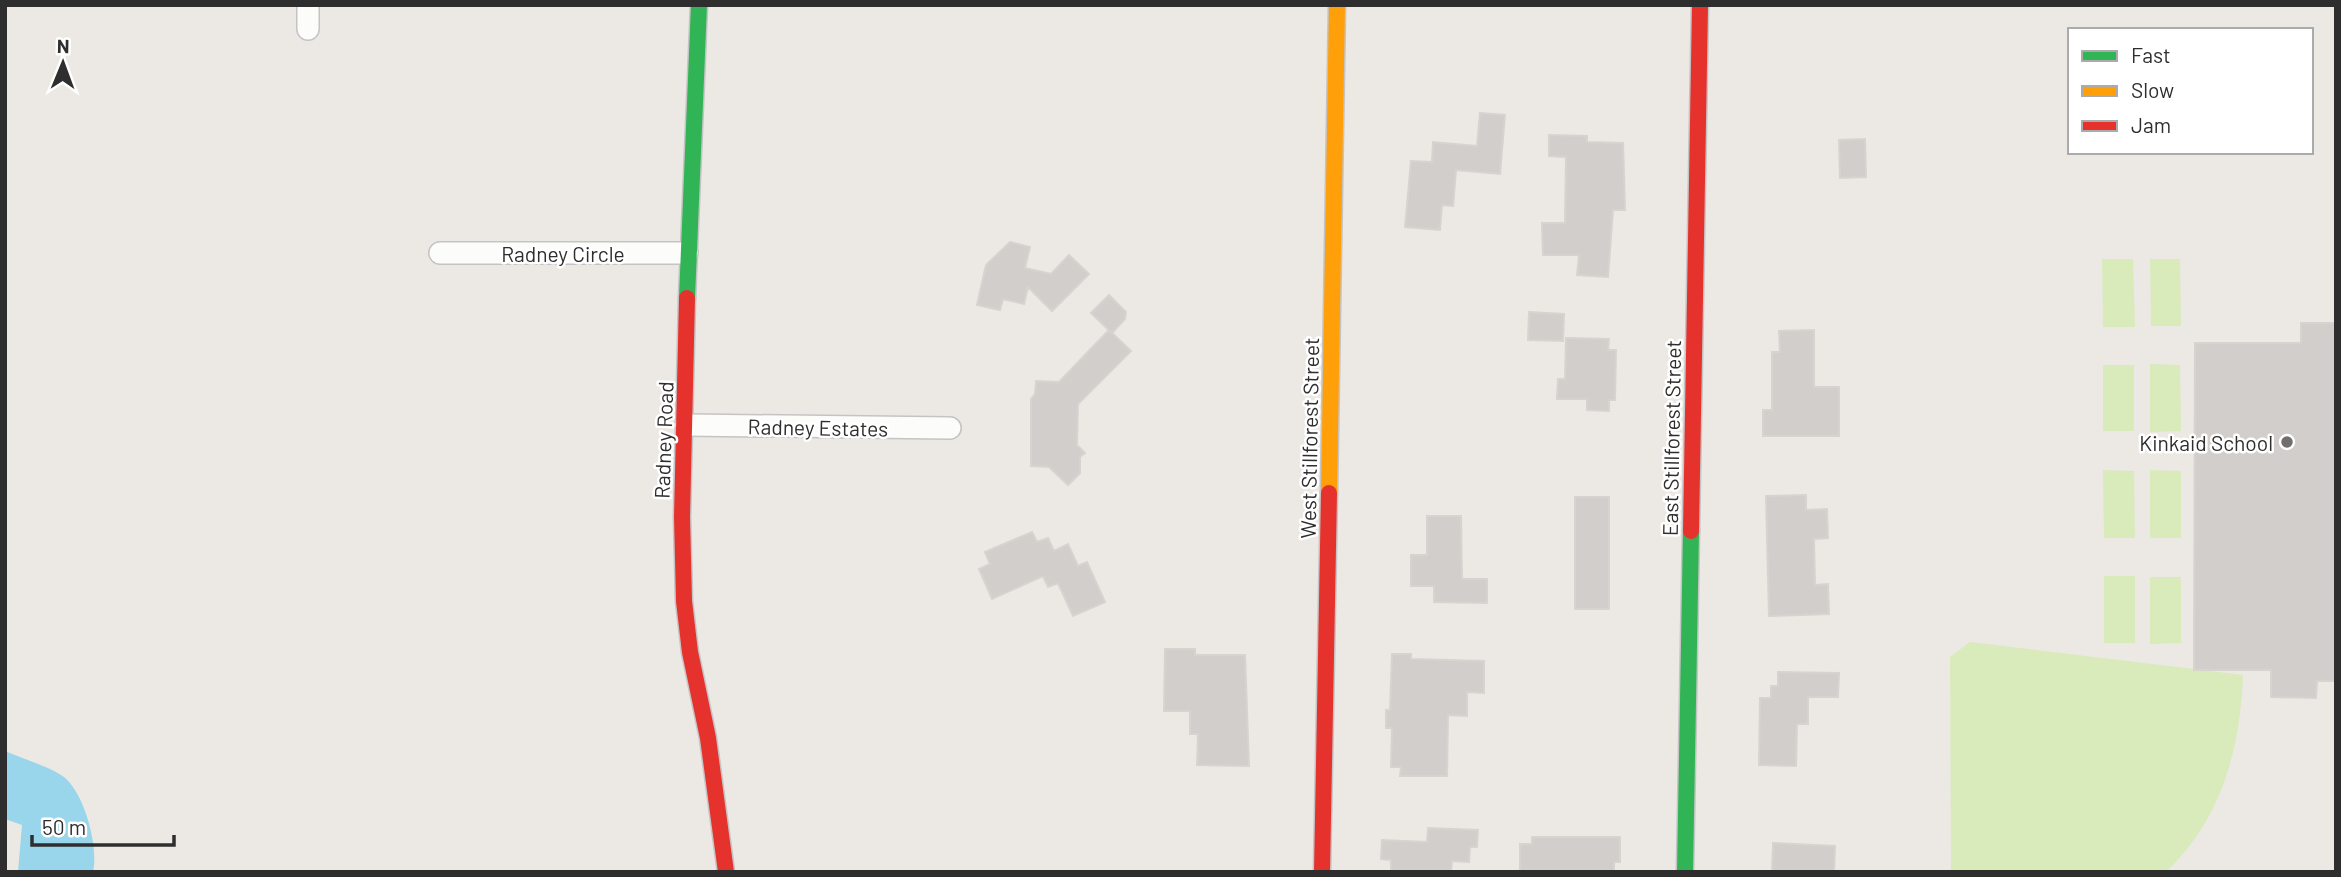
<svg xmlns="http://www.w3.org/2000/svg" width="2341" height="877" font-family="Barlow,sans-serif">
  <style>
    .pitch { fill: #d9eabb }
    .water { fill: #99d6ec }
    .building { fill: #d1cecb; stroke: #d7d4d0; stroke-width: 2 }
    .lines { fill: none; stroke-linecap: round; stroke-linejoin: round }
    .street-casing { stroke: #c5c4c5; stroke-width: 24 }
    .fast-casing { stroke: #c5c4c5; stroke-width: 19 }
    .slow-casing { stroke: #c5c4c5; stroke-width: 19 }
    .jam-casing { stroke: #c5c4c5; stroke-width: 19 }
    .street { stroke: #fcfcfb; stroke-width: 21 }
    .fast { stroke: #30b455; stroke-width: 16 }
    .slow { stroke: #ff9f0a; stroke-width: 16 }
    .jam { stroke: #e5322d; stroke-width: 16 }
    .poi-dot { fill: #706f6e; stroke: #fff; stroke-width: 2.5 }
    .labels { text-anchor: middle; dominant-baseline: central; stroke-width: 5; stroke-linejoin: round; paint-order: stroke }
    .street-label { font-size: 21px; fill: #2e2e2e; stroke: #fff }
    .poi-label { font-size: 21px; fill: #2e2e2e; stroke: #fff; text-anchor: end }
  </style>
  <rect width="100%" height="100%" fill="#ece8e4"/>
  <!-- pitch -->
  <path class="pitch" d="M2102 259H2133L2135 327H2103Z
    M2150 259H2180L2181 326H2151Z
    M2150 364 2180 365 2181 431 2150 432Z
    M2103 365H2134V431H2103Z
    M2103 470 2134 471 2135 538H2104Z
    M2150 470 2181 471V538H2150Z
    M2104 576H2135V643H2104Z
    M2150 577H2181V643L2150 644Z
    M1970 642 2243 675C2240 750 2222 818 2166 872H1951L1950 657Z"/>
  <!-- water -->
  <path class="water" d="M5 751C23 759 45 765 61 775 84 789 99 847 93 872H18L22 825 5 819Z"/>
  <!-- building -->
  <path class="building" d="M1480 113 1505 115 1500 174 1456 170 1453 206 1442 205 1440 230 1405 227 1411 161 1432 162 1433 142 1477 146Z
    M1549 135 1587 136V142L1623 143 1625 210H1613L1608 277 1577 275 1579 255H1543L1542 223H1565L1566 157 1549 156Z
    M1865 139 1866 177 1840 178 1839 140Z
    M1010 242 1030 247 1025 268 1051 274 1069 255 1089 274 1052 311 1028 287 1024 304 1003 299 1000 310 977 305 986 265Z
    M1109 295 1126 312 1125 319 1112 333 1091 313Z
    M1529 312 1564 314 1563 341 1528 340Z
    M2301 323H2336V681H2317L2316 698 2271 697V670H2194L2195 343H2301Z
    M1109 330 1131 351 1078 404 1077 445 1085 453 1080 457V473L1068 485 1049 467 1031 466V399L1035 394 1036 381 1059 382Z
    M1814 330V387H1839V436H1763V410H1772V352H1780L1779 331Z
    M1566 338 1609 339 1608 350H1616L1615 400H1609V411L1587 410V399H1557L1558 379H1565Z
    M1806 495V510L1827 509 1828 538 1814 539 1815 585 1828 584 1829 614 1769 616 1766 496Z
    M1575 497H1609V609H1575Z
    M1427 516H1461L1462 579H1487V603L1434 602V586H1411V555H1427Z
    M1032 532 1037 542 1048 538 1054 551 1068 544 1078 566 1087 562 1105 602 1073 616 1058 583 1048 587 1043 576 992 599 979 569 990 564 985 552Z
    M1165 649H1195V655H1245L1249 766 1197 765 1198 734H1190V711H1164Z
    M1392 654H1411V659L1484 661V693L1467 692V716L1448 715 1447 776H1400L1401 767H1391L1392 728H1386V710H1390Z
    M1778 672 1839 673 1838 697H1808V724H1797L1796 766 1759 765 1760 698H1771V686H1778Z
    M1428 828 1478 830 1477 847H1470L1469 862 1452 861 1451 872H1391V860L1381 859 1382 840 1427 842Z
    M1532 837H1620V862H1614V872H1520V844H1532Z
    M1773 843 1835 846 1834 872H1772Z"/>
  <g class="lines">
    <defs>
      <path id="street" d="M308 29V5
        M440 253H687
        M686 425 950 428"/>
      <path id="fast" d="M687 298 699 5
        M1685 872 1691 531"/>
      <path id="slow" d="M1329 493 1337 5"/>
      <path id="jam" d="M687 298 682 517 684 601 690 652 708 738 726 872
        M1691 531 1700 5
        M1322 872 1329 493"/>
    </defs>
    <!-- street casing -->
    <use href="#street" class="street-casing"/>
    <!-- fast casing -->
    <use href="#fast" class="fast-casing"/>
    <!-- slow casing -->
    <use href="#slow" class="slow-casing"/>
    <!-- jam casing -->
    <use href="#jam" class="jam-casing"/>
    <!-- street -->
    <use href="#street" class="street"/>
    <!-- fast -->
    <use href="#fast" class="fast"/>
    <!-- slow -->
    <use href="#slow" class="slow"/>
    <!-- jam -->
    <use href="#jam" class="jam"/>
  </g>
  <!-- markers -->
  <circle class="poi-dot" cx="2287" cy="442" r="7"/>
  <g class="labels">
    <!-- street labels -->
    <g class="street-label">
      <text x="563" y="253">Radney Circle</text>
      <text transform="translate(818 427) rotate(1)">Radney Estates</text>
      <text transform="translate(1309 438) rotate(-89)">West Stillforest Street</text>
      <text transform="translate(1671 438) rotate(-89)">East Stillforest Street</text>
      <text transform="translate(663 440) rotate(-88)">Radney Road</text>
    </g>
    <!-- poi labels -->
    <g class="poi-label">
      <text x="2273" y="442">Kinkaid School</text>
    </g>
  </g>
  <!-- border -->
  <rect width="2341" height="877" fill="none" stroke="#2e2e2e" stroke-width="14"/>
  <!-- legend -->
  <rect x="2068" y="28" width="245" height="126" fill="#ffffff" stroke="#ababab" stroke-width="2"/>
  <rect x="2082" y="51" width="35" height="10" fill="#30b455" stroke="#ababab" stroke-width="2"/>
  <text x="2131" y="63" font-size="21" fill="#2e2e2e">Fast</text>
  <rect x="2082" y="86" width="35" height="10" fill="#ff9f0a" stroke="#ababab" stroke-width="2"/>
  <text x="2131" y="98" font-size="21" fill="#2e2e2e">Slow</text>
  <rect x="2082" y="121" width="35" height="10" fill="#e5322d" stroke="#ababab" stroke-width="2"/>
  <text x="2131" y="133" font-size="21" fill="#2e2e2e">Jam</text>
  <!-- north arrow -->
  <g transform="translate(63 63) rotate(1)" stroke="#ffffff" stroke-width="5" paint-order="stroke">
  <path d="M0-5L12 26L0 18L-12 26Z" fill="#2e2e2e"/>
  <text y="-10" font-size="19" font-weight="bold" text-anchor="middle" fill="#2e2e2e">N</text>
  </g>
  <!-- scale -->
  <path d="M32 835v10h142v-10" fill="none" stroke="#2e2e2e" stroke-width="3.5"/>
  <text x="42" y="835" font-size="21" fill="#2e2e2e" stroke="#ffffff" stroke-width="5" paint-order="stroke">50 m</text>
</svg>
